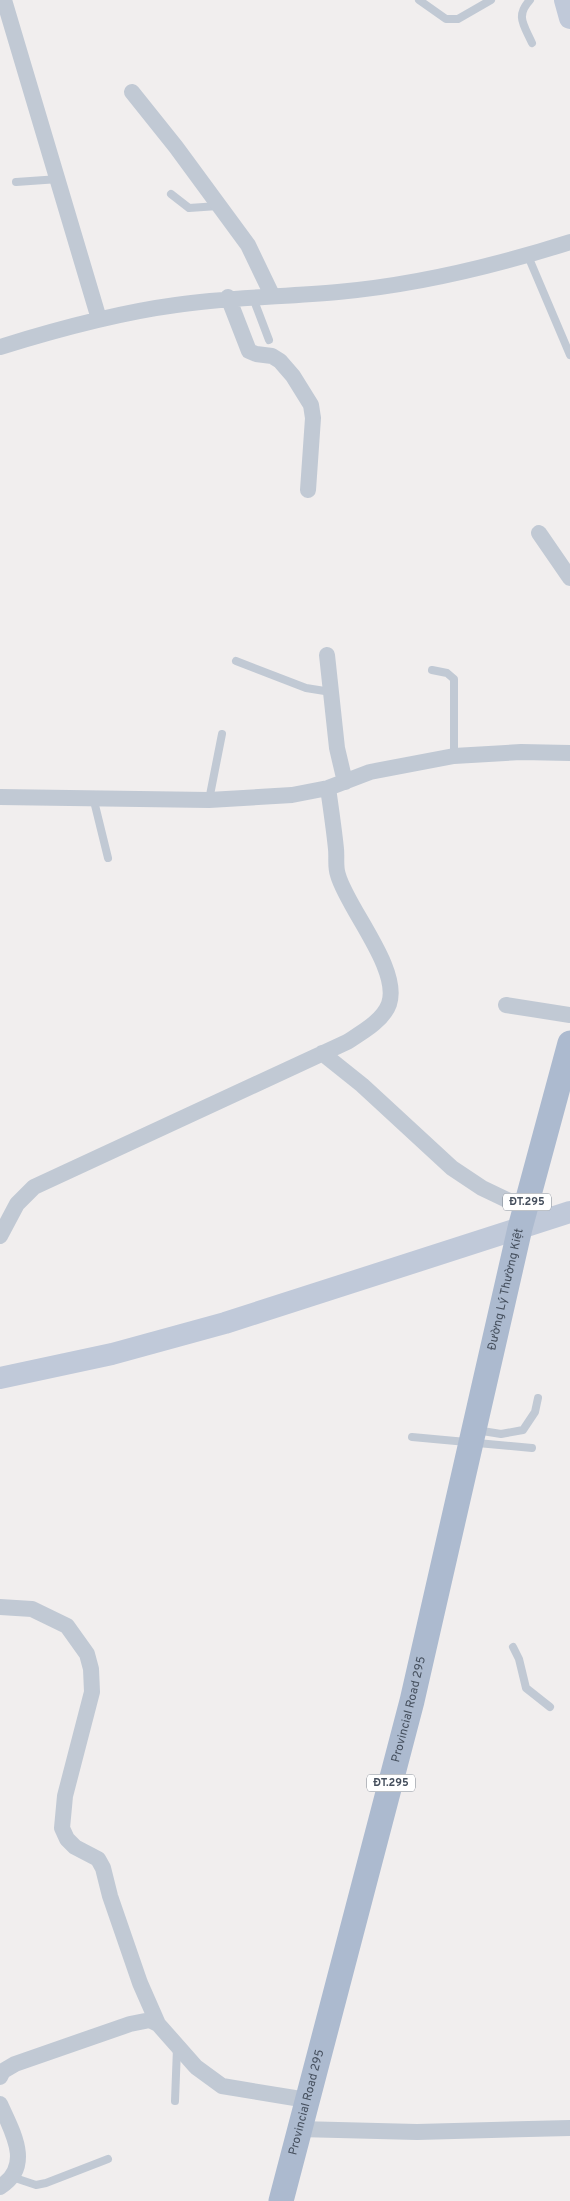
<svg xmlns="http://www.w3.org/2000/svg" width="570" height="2201" font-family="Overpass,sans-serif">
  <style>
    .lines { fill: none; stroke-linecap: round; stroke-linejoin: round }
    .lane { stroke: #c1c9d4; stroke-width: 8 }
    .street { stroke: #c1c9d4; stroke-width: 16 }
    .secondary { stroke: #c0c9d9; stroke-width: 22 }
    .primary { stroke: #acbacf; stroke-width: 25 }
    .labels { text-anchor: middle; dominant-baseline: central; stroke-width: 4.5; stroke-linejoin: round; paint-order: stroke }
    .shield { fill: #fff; stroke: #7d848e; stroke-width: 1 }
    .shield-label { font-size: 11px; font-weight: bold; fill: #454f5d }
    .street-label { font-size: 12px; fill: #454f5d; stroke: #fff }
  </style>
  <rect width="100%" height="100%" fill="#f1eeee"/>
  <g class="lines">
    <!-- lane -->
    <path class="lane" d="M419 0 446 19H458L491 0
      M530 0C515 16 524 25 532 43
      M16 182 59 179
      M171 194 189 208 218 206
      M528 256 570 355
      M253 298 269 340
      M236 661 306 688 331 692
      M432 670 447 673 454 679V756
      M93 797 108 858
      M209 800 222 734
      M476 1430 501 1434 523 1430 535 1412 538 1398
      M412 1437 532 1448
      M513 1647 519 1659 526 1688 550 1707
      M175 2101 177 2048
      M12 2177 36 2185 46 2183 108 2159"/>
    <!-- street -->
    <path class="street" d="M4 0 99 319
      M132 92 176 147 248 245 272 295
      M228 297 249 351 256 354 272 356 280 361 293 376 311 405 313 418 308 490
      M0 347C58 329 116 313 176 305 230 297 284 297 338 292 416 285 495 266 570 242
      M539 533 570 578
      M327 655 337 748 345 782
      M0 797 209 800 292 795 328 788 370 772 454 756 521 752 570 753
      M506 1005 570 1015
      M322 1053 362 1085 452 1168 482 1188 526 1209
      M0 1236 17 1204 34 1187 347 1042C361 1033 383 1021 389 1004 401 969 347 908 338 875 335 867 337 857 336 849 334 829 331 809 328 788
      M0 1607 32 1609 67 1626 87 1654 91 1669 92 1692 65 1796 62 1828 67 1839 75 1847 98 1859 103 1868 110 1896 140 1983 158 2024
      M0 2077 3 2071 15 2064 130 2024 150 2020 158 2024 196 2067 222 2086 307 2100
      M0 2104C13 2133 33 2166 0 2187
      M299 2129 417 2132 570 2128"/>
    <!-- secondary -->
    <path class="secondary" d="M565 0 570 18
      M0 1378 112 1354 225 1323 570 1212"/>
    <!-- primary -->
    <path class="primary" id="s1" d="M281 2201 412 1701 520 1228 570 1043"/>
  </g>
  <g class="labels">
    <!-- shield labels -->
    <g class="shield">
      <rect x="503" y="1193.5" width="48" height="17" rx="4"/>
      <rect x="367" y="1774.5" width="48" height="17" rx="4"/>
    </g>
    <g class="shield-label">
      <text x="527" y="1202">ĐT.295</text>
      <text x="391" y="1783">ĐT.295</text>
    </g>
    <!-- street labels -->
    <g class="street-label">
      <text stroke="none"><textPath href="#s1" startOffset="939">Đường Lý Thường Kiệt</textPath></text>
      <text stroke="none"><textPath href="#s1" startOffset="508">Provincial Road 295</textPath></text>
      <text stroke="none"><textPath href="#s1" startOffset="102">Provincial Road 295</textPath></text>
    </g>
  </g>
</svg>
